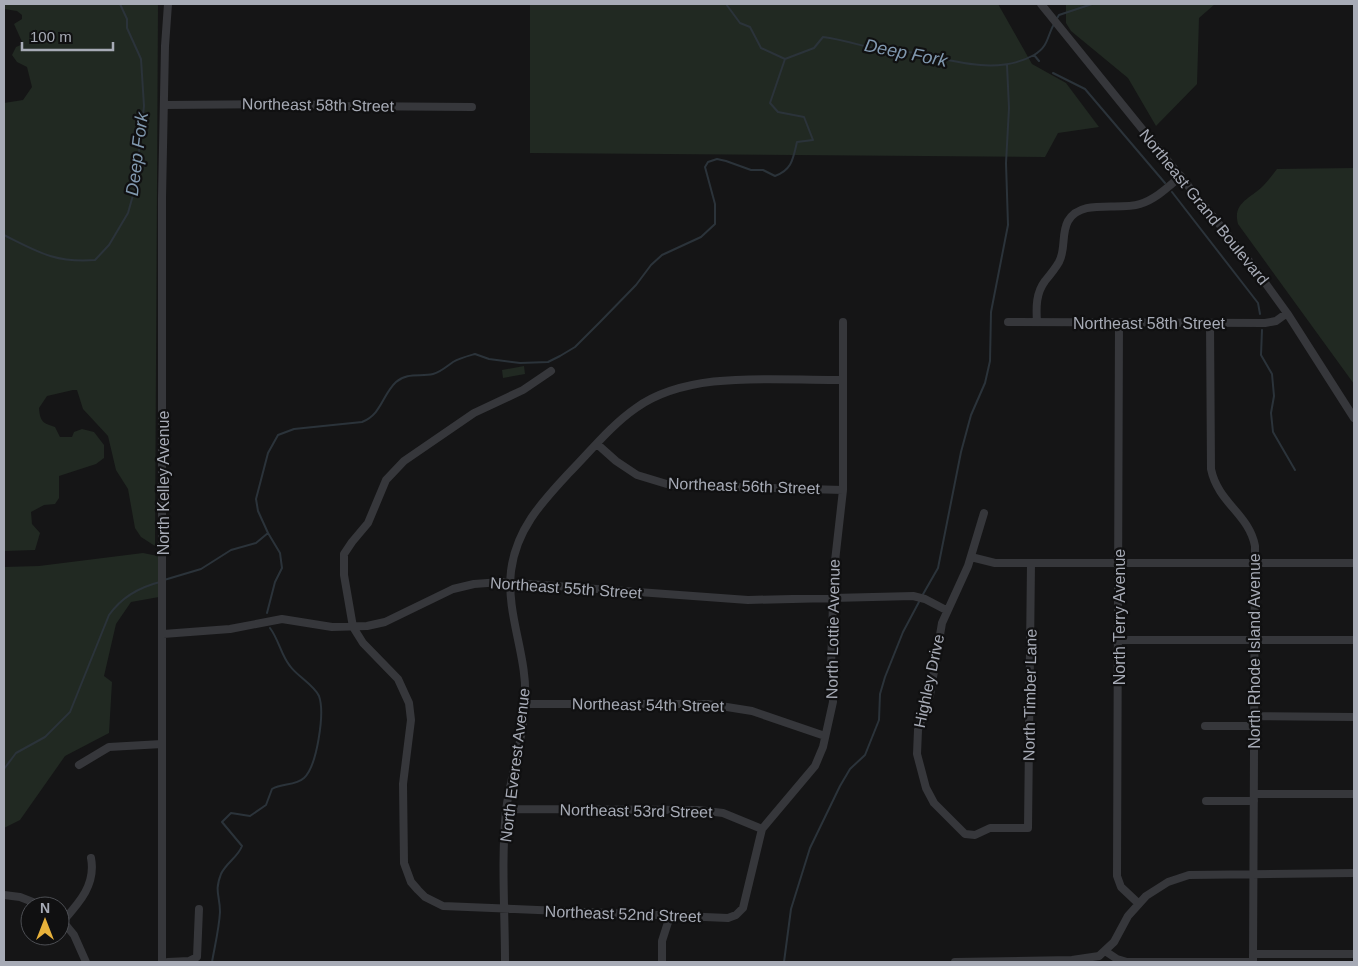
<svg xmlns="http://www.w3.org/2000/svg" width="1358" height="966" font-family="Arial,sans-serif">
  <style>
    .green { fill: #212922 }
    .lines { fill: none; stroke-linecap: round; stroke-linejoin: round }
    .stream { stroke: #2b333a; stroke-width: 2 }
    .minor { stroke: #36373b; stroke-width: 8 }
    .labels { text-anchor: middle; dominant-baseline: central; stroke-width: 4.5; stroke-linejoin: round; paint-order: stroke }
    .street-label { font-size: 16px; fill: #a7abb6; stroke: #101011 }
    .water-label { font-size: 18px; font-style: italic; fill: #8098af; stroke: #101011 }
  </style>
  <rect width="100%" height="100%" fill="#151516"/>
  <!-- green -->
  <path class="green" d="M4 4H158L155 546 141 537 135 528 128 489 116 470 108 436 83 409 77 390H73L47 396 39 408C40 422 43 423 55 427L60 437H72L74 432 82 429 94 432 104 445V458L96 464 59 476V498L55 504 44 505 31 512 32 524 40 533 35 550 4 551V103L23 100 32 87 27 67 17 62 12 55 16 47 23 44 14 24 22 19V15L17 11 4 9Z
    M530 4H998L1032 64 1066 83 1099 127 1058 133 1045 157 530 153Z
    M1066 4H1215L1199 18 1197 84 1156 126 1128 78 1071 31 1066 23Z
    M1354 168V384L1238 224C1232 202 1252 198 1264 185 1269 180 1273 174 1277 169Z
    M524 366 525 374 503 378 502 370Z
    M143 553 158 556 159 597 131 602 116 624 104 676 112 682 109 733 65 756 20 820 4 828V567L39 566Z"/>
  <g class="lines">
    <!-- stream -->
    <path class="stream" d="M726 4 740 23 750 27 761 48 785 59
      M1056 20 1059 15 1092 4
      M1034 55 1039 61
      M785 59 814 48 823 37C839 39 852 43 868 47 883 50 899 50 914 53 952 60 997 76 1034 55 1049 46 1047 36 1054 24
      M1053 73 1085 89 1165 183
      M1172 192 1258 303 1260 314
      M4 235C38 252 55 263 95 260L109 245 128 213 135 188 144 106 141 59 127 28V19L120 4
      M1262 330 1261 355 1272 374 1274 396 1271 413 1273 432 1295 470
      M164 580 201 569 231 550 256 543 268 533
      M922 596 938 568 961 452 971 415 985 383 990 361 991 312 1008 225 1006 163 1009 108 1007 65
      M267 613 275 582 282 568 280 553 268 533 258 511 256 499 268 453 278 435 294 429 362 422C382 414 382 395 396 382 407 372 421 377 433 374 441 372 447 366 453 362 460 358 468 356 475 354L489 359 520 363 548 362 560 356 575 347 600 322 636 285 651 265 662 255 701 237 715 224V204L705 167 708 162 717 159 726 161 751 170H763L775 176C792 170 793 159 797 142L813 140 804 117 778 112 770 103 785 59
      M4 769 16 753 45 737 70 712 109 615C121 598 140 587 160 582
      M212 962C215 945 219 929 220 912 220 895 214 892 221 874 226 863 238 857 242 846L222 822 231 813 250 816 266 805 272 789C282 783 295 786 304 778 317 766 325 713 319 696 314 685 297 676 290 666 281 655 279 640 270 628
      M784 962 791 909 810 848 840 786 850 769 865 755 879 720 880 694 885 677 903 632 920 600"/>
    <!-- minor -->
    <path class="minor" d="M1041 4 1253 266 1287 313 1354 418
      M164 105 297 104 339 106 472 107
      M1008 322 1265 323 1276 321 1287 313
      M1037 322C1036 307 1036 293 1045 281 1050 275 1055 269 1059 262 1066 249 1061 234 1068 221 1081 198 1118 211 1140 204 1156 199 1168 187 1181 176
      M1119 322 1117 876 1121 887 1138 903
      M1210 323 1211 469C1218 503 1249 514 1255 546L1253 962
      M551 371 523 390 474 413 404 461 386 480 368 523 352 542 344 554V575L353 627 363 643 398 679 409 703 411 720 403 784 404 863 411 882 418 890 425 897 443 906 728 918 736 915 743 908 762 829 815 766 823 747 833 702 831 668 834 570 843 490V322
      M597 444 616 461 637 475 670 485 843 490
      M984 513 968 566 942 623 930 695 918 730 917 754 926 788 934 803 965 834 975 835 990 828H1028L1031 563
      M971 557 995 563H1354
      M163 634 230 629 282 619 332 627 367 626 385 622 453 589 474 584 501 582 748 600 913 596 925 599 946 610
      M1119 640H1354
      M525 704H708L752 711 825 736
      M1254 716 1354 717
      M1205 726H1254
      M79 765 109 747 162 744
      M1254 794H1354
      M1206 801H1254
      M507 809 698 810 723 813 762 829
      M4 895 20 897 43 906
      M60 918 74 935 86 962
      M63 921C80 902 96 884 91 858
      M1105 951 1117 959 1127 962H1253
      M1253 954H1354
      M162 962V198L165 46 168 4
      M168 962 189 961 197 957 199 909
      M505 962C505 912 501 861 506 810 511 774 524 738 525 701 528 657 506 615 511 571 516 530 541 503 568 474 590 452 610 426 636 408 690 369 778 381 843 380
      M662 962V941L670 916
      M955 962 1072 960 1099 956 1114 942 1128 916 1146 896 1168 882 1189 875 1354 873"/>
  </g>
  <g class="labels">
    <!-- street labels -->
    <g class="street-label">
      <text transform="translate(318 105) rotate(1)">Northeast 58th Street</text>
      <text transform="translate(1204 207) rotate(51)">Northeast Grand Boulevard</text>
      <text x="1149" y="323">Northeast 58th Street</text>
      <text transform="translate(163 483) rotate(-90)">North Kelley Avenue</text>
      <text transform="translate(744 486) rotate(2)">Northeast 56th Street</text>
      <text transform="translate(566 588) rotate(4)">Northeast 55th Street</text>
      <text transform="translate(1119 617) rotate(-90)">North Terry Avenue</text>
      <text transform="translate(833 629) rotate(-89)">North Lottie Avenue</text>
      <text transform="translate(1254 651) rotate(-90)">North Rhode Island Avenue</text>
      <text transform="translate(929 681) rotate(-78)">Highley Drive</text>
      <text transform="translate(1030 695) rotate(-89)">North Timber Lane</text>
      <text transform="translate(648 705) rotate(1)">Northeast 54th Street</text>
      <text transform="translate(515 765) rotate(-83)">North Everest Avenue</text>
      <text transform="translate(636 811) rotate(1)">Northeast 53rd Street</text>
      <text transform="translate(623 914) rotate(2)">Northeast 52nd Street</text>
    </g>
    <!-- water labels -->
    <g class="water-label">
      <text transform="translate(906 53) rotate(11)">Deep Fork</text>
      <text transform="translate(137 154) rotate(-83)">Deep Fork</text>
    </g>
  </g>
  <!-- border -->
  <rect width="1358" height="966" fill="none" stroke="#a7abb6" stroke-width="10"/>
  <!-- north arrow -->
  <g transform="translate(45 921)"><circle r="24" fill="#101011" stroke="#4c4e53"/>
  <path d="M0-4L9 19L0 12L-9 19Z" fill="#e8b23b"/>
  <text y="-8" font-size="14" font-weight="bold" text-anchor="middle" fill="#a7abb6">N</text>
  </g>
  <!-- scale -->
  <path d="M22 42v8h91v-8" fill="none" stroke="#a7abb6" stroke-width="2.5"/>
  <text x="30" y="42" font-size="15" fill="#a7abb6" stroke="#101011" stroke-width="4" paint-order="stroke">100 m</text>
</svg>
